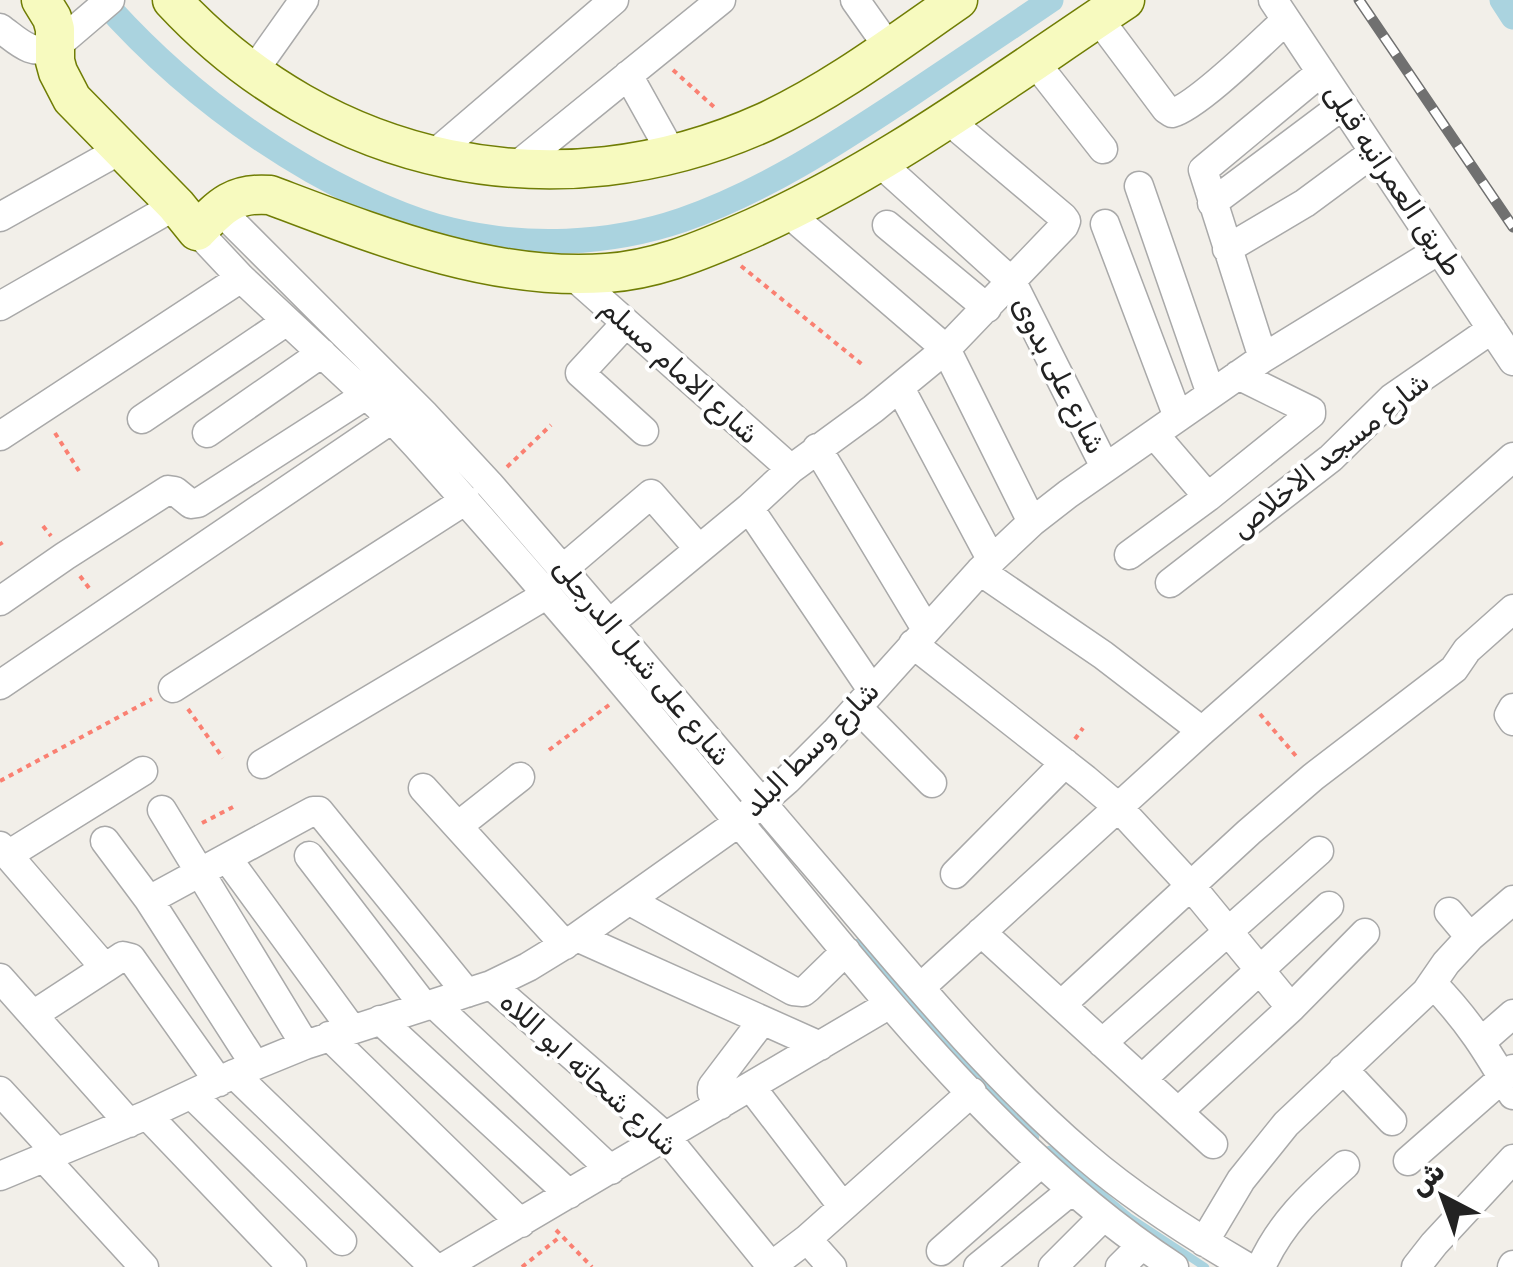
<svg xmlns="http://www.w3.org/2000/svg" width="1513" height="1267" font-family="Rubik,'Noto Naskh Arabic',sans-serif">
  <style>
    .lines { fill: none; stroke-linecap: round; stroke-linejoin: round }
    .stream { stroke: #aad3df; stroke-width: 8 }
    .canal { stroke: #aad3df; stroke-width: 25 }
    .street-casing { stroke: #a9a9a9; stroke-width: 31 }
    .secondary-casing { stroke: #707d05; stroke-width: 41 }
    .path { stroke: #fa8072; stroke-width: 4; stroke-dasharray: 5 5; stroke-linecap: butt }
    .street { stroke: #fff; stroke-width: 28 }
    .secondary { stroke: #f7fabf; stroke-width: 38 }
    .rail-casing { stroke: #707070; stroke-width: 11 }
    .rail { stroke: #fff; stroke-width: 8; stroke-dasharray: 22; stroke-linecap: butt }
    .labels { text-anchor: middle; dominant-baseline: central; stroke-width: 8; stroke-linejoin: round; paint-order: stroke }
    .street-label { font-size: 28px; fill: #222; stroke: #fff }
  </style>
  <rect width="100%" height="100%" fill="#f2efe9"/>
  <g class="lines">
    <!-- stream -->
    <path class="stream" d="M857 943 1004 1107 1035 1137
      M1049 1150 1129 1217 1205 1267"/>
    <!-- canal -->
    <path class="canal" d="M102 0C163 69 232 125 312 171 355 195 402 218 451 230 525 248 609 245 682 220 763 192 836 144 907 97 955 65 1003 32 1051 0
      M1502 0 1513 17"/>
    <defs>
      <path id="street" d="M855 0 889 48
        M1273 0 1513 361
        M1098 18 1166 109 1172 113C1198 106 1263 41 1286 20
        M0 28C18 41 31 57 55 47L110 0
        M1034 61 1103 149
        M253 72 304 0
        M628 75 672 154
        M432 156 614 0
        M879 162 1012 282 1105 467
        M514 168 721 0
        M1139 186 1211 394
        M1212 203 1343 105
        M219 209 425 415 489 484C596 607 702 733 808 857 896 959 982 1068 1085 1156 1135 1199 1190 1234 1247 1267
        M787 212 946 349 1032 522
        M0 217 120 150
        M1105 224 1178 417
        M887 225 987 308
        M197 231 241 278 392 419 417 446C531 574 643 705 751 837 877 989 1007 1158 1174 1267
        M1227 249 1305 203 1374 152
        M570 273 791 469
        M0 306 176 205
        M626 323 580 373 644 431
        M1263 358 1203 170 1321 72
        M900 388 991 559
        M142 419 287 321
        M207 433 322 353
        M1154 434 1208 497
        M0 436 241 278
        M817 448 926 629
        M749 508 872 690
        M1129 555 1208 497 1311 414V411L1238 375
        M563 569 651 494 699 549
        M980 571 1103 655 1202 731
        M1170 583 1331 458 1392 398 1492 329
        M0 601 65 556 168 490 175 491 191 504 198 503 366 395
        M610 623 749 508 791 469 873 409 946 349 1064 226 1066 221 1063 217 947 119
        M913 644 1085 779 1118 807 1190 885 1291 1008
        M0 685 392 419
        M173 688 466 500
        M857 707 932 783
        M1513 708 1509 715 1513 721
        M262 764 546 595
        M423 788 565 945
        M162 810 305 1045
        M458 826 520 777
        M105 841 149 900 255 1065
        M0 846 105 968 123 956 131 958 219 1082
        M8 855 143 771
        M309 856 424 1006
        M227 858 351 1028
        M955 874 1065 763
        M149 900 313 811H319L467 993
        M630 901 793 991 803 992 808 988 846 951
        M1449 912 1470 937
        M981 932 1213 1144
        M577 937 820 1046
        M0 978 129 1123
        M1433 984C1469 1021 1487 1051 1513 1095
        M491 985 666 1137 767 1261H778L807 1239 972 1092
        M920 988 1202 731 1513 457
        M434 1004 611 1170
        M1061 1005 1249 832 1313 777 1454 669 1467 650 1513 609
        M33 1015 105 968
        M380 1020 569 1194
        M329 1036 521 1223
        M1482 1041 1513 1014
        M1102 1043 1319 851
        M1343 1069 1392 1121
        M234 1074 434 1267
        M1142 1079 1329 906
        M751 1087 843 1207
        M0 1091 57 1153
        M192 1095 342 1241
        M720 1105 712 1093V1087L762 1021
        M1178 1112 1291 1008 1365 933
        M147 1115 292 1267
        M45 1159 144 1267
        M1408 1161 1513 1069
        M0 1176 147 1115 234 1074 305 1045 491 985 528 967 577 937 739 822 787 780 835 732 980 571 1032 522 1068 494 1263 358 1439 250
        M807 1239 832 1267
        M1204 1242 1241 1180 1286 1124 1426 992 1446 963 1470 937 1513 900
        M941 1251 1041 1163
        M444 1267 890 1004
        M978 1267 1072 1190
        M1053 1267 1103 1217
        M1120 1267 1141 1246
        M1261 1267C1280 1224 1310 1196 1345 1165
        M1416 1267 1434 1244 1513 1159
        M1512 1267 1513 1265"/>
      <path id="secondary" d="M41 0 52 18 55 29V61L58 72 72 99 176 205 197 231C221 206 234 192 270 195 376 235 492 282 607 273 653 270 695 253 737 235 876 176 1000 83 1125 0
        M172 0C327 167 557 216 765 122 834 90 896 43 958 0"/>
    </defs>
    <!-- street casing -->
    <use href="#street" class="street-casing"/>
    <!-- secondary casing -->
    <use href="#secondary" class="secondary-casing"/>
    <!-- path -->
    <path class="path" d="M673 70 714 107
      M741 266 864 366
      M55 433 79 471
      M507 467 551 425
      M43 526 51 536
      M0 542 2 545
      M80 576 92 592
      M188 709 223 758
      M1260 714 1296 756
      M1075 739 1083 728
      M549 750 609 705
      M0 781 152 699
      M202 823 233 807
      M556 1230 592 1267
      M522 1267 561 1236"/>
    <!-- street -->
    <use href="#street" class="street"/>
    <!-- secondary -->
    <use href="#secondary" class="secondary"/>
    <defs>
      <path id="rail" d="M1359 0 1513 227"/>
    </defs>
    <!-- rail casing -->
    <use href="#rail" class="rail-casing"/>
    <!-- rail -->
    <use href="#rail" class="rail"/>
  </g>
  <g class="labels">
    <!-- street labels -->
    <g class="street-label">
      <text transform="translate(1393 180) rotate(56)">طريق العمرانيه قبلى</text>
      <text transform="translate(680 371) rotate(42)">شارع الامام مسلم</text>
      <text transform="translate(1059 375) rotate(63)">شارع على بدوى</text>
      <text transform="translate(1330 455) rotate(-39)">شارع مسجد الاخلاص</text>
      <text transform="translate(642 662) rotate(50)">شارع على شبل الدرجلى</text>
      <text transform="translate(811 749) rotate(-45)">شارع وسط البلد</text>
      <text transform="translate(589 1074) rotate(42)">شارع شحاته ابو اللاه</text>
    </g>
  </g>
  <!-- north arrow -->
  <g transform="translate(1443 1197) rotate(319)" stroke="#ffffff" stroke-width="8" paint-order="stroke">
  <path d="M0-8L18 38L0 25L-18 38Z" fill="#222222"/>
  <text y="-15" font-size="28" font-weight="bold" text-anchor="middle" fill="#222222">ش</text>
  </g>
</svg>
